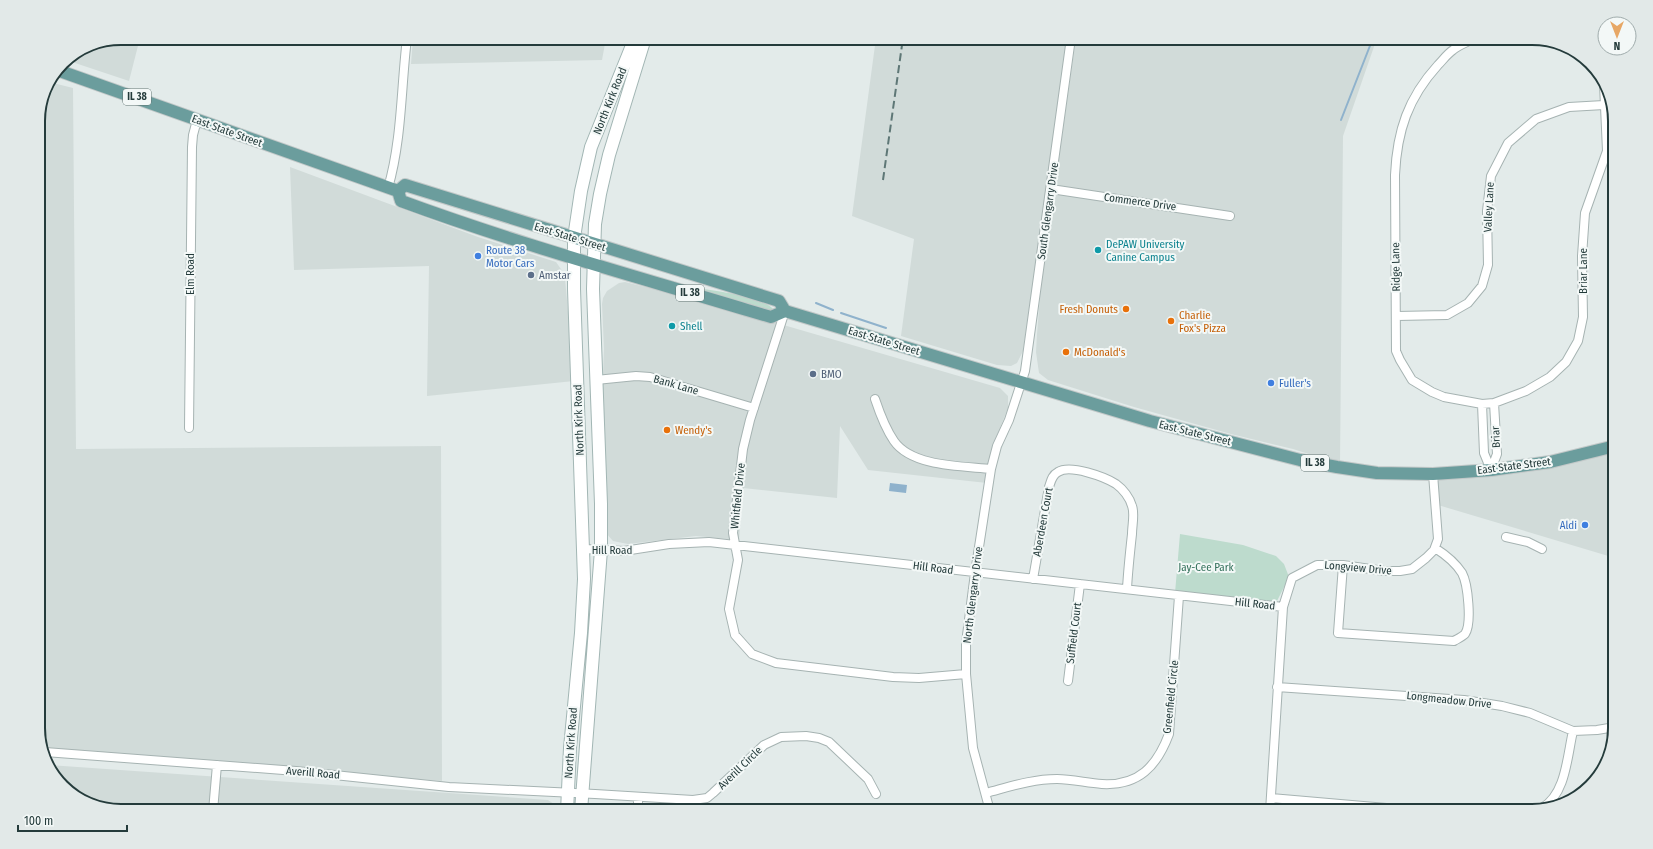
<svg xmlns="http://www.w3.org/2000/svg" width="1653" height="849" font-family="'Fira Sans Condensed',sans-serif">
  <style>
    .built { fill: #d1dbd9 }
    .green { fill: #bddbcd }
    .water { fill: #8fb2cc }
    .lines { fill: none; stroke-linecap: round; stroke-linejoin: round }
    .stream { stroke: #8fb2cc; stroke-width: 2 }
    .street-casing { stroke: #a6b3b2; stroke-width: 10 }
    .secondary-casing { stroke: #a2b6b4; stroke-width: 14 }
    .primary-casing { stroke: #c2c8c8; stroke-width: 14 }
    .street { stroke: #fff; stroke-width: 8 }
    .secondary { stroke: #fff; stroke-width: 12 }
    .primary { stroke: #6b9d9d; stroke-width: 12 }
    .rail { stroke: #5e7776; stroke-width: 2; stroke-dasharray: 8 4; stroke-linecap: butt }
    .culture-dot { fill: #0f9aa8; stroke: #f3f8f7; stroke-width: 1.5 }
    .shop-dot { fill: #3f7fe0; stroke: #f3f8f7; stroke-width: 1.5 }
    .service-dot { fill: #5c6f8a; stroke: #f3f8f7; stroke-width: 1.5 }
    .food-dot { fill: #e8710a; stroke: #f3f8f7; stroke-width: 1.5 }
    .labels { text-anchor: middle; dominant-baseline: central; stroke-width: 4; stroke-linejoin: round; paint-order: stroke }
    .shield { fill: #f3f8f7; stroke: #627473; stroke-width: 1 }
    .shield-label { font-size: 10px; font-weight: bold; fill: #243b3b }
    .street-label { font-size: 11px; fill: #243b3b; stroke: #f3f8f7 }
    .culture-label { font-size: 11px; fill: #0d838f; stroke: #f3f8f7; text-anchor: start }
    .shop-label { font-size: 11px; fill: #366cbe; stroke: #f3f8f7; text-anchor: start }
    .service-label { font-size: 11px; fill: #4e5e75; stroke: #f3f8f7; text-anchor: start }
    .food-label { font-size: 11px; fill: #c56008; stroke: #f3f8f7; text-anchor: start }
    .park-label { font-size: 11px; fill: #316f59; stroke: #f3f8f7 }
    .rim { fill: none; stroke: #243b3b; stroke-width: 2 }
  </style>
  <rect width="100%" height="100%" fill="#e3ebea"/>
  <!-- built -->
  <path class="built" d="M121 38H140L129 81 66 60 89 44Z
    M413 38H606L602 60 411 64Z
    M876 38H1068L1023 351 1017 363 1011 366 997 365 901 336 914 239 852 216Z
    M1076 38H1377L1343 136 1340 464 1293 449 1231 434 1134 407 1048 380 1039 373 1036 352 1037 334 1041 284Z
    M49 82 73 88 76 449 441 446 442 781 44 749 38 734V116L44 89Z
    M290 167 478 237 556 262 563 272 565 278 574 381 427 396 429 266 294 270Z
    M625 282 694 299 1000 388 1008 396V408L994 443 987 483 868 470 840 426 837 498 743 488 739 540 696 536 628 544 613 541 606 533 602 400 604 349 602 304 603 298 607 291 619 283Z
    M1615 450V558L1438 505 1436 478Z
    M49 765 548 800 557 806 559 811H121L84 803 52 774Z"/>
  <!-- green -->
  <path class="green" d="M692 287C711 291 762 295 773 309L772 312Z
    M1180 534 1243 545 1276 556 1284 564 1289 577 1276 603 1175 593Z"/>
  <!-- water -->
  <path class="water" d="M890 483 907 485 906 493 889 491Z"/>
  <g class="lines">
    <!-- stream -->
    <path class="stream" d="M1341 120 1373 38
      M816 303 833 310
      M841 313 886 328"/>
    <defs>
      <path id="street" d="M1475 38C1468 42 1459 45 1453 50 1447 54 1443 60 1438 65 1408 98 1397 131 1395 175L1396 351 1400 360 1412 380 1432 392 1444 397 1482 404 1494 403 1526 391 1550 377 1566 362 1578 341 1583 317 1582 256 1585 213 1607 151 1604 84
        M388 188C402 140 401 87 407 38
        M1051 189 1230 216
        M785 311 750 420 743 449 733 533 738 560 729 609 735 635 752 654 776 663 893 677 919 678 966 674
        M1397 316 1447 315 1468 303 1482 286 1488 265 1487 211 1491 176 1508 143 1536 119 1569 107 1604 105
        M596 380 636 376 650 377 754 408
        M875 399C880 414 885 428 894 441 912 467 963 466 991 469
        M1482 404 1484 453 1491 470
        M189 428 192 147 193 135 197 120
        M1491 470 1497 454 1494 403
        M1506 537 1528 542 1542 549
        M584 549 624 551 669 544 709 542 1283 607
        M1343 565 1338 633 1454 641C1457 639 1462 637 1465 634 1472 624 1468 584 1462 573 1455 562 1446 555 1435 548
        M1033 579 1049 487C1051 481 1052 475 1058 472 1070 464 1105 477 1116 484 1123 489 1130 498 1132 506 1135 514 1132 525 1132 534 1130 552 1128 570 1127 589
        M1068 681 1080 584
        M1277 687 1464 700 1502 706 1530 713 1573 731 1597 730 1615 727
        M45 752 296 771 449 787 595 794 693 800 707 798 713 793 764 745 781 737 806 736 819 738 829 742 868 779 876 794
        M986 793C1009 787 1032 779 1057 779 1072 779 1087 783 1102 784 1139 786 1157 766 1169 734L1179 596
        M1271 798 1421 811
        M1542 808C1566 794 1567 757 1573 731
        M213 811 217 765
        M638 811V797
        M990 811 973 748 966 674V643L975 573 991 469 997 446 1009 420 1025 371 1071 38
        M1270 811 1283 607 1292 578 1317 565H1343L1384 571H1400L1412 569 1426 558 1434 550 1438 539 1433 474"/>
      <path id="secondary" d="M567 811 570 748 581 633 584 579 574 289V238L581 191 591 147 635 38
        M581 811 601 550V504L593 289 595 224 600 194 609 155 645 38"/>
      <path id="primary" d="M57 70 398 191
        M398 191 401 201C515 243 631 275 747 310L771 317 785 311 1150 421 1300 460 1337 467 1377 473 1433 474 1491 470 1550 462 1615 446
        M398 191 405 185 779 301 785 311"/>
    </defs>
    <!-- street casing -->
    <use href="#street" class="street-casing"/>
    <!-- secondary casing -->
    <use href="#secondary" class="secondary-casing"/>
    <!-- primary casing -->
    <use href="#primary" class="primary-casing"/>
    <!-- street -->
    <use href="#street" class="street"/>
    <!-- secondary -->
    <use href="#secondary" class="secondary"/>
    <!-- primary -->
    <use href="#primary" class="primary"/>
    <!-- rail -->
    <path class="rail" d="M928 42 929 38
      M883 180 903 38"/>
  </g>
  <!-- markers -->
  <g class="culture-dot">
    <circle cx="1098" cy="250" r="4"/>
    <circle cx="672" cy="326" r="4"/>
  </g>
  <g class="shop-dot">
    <circle cx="478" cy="256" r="4"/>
    <circle cx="1271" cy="383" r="4"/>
    <circle cx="1585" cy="525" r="4"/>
  </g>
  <g class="service-dot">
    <circle cx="531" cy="275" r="4"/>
    <circle cx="813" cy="374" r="4"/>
  </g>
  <g class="food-dot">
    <circle cx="1126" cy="309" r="4"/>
    <circle cx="1171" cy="321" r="4"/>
    <circle cx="1066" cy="352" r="4"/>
    <circle cx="667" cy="430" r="4"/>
  </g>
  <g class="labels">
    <!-- shield labels -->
    <g class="shield">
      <rect x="123" y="89" width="28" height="16" rx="3"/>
      <rect x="676" y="285" width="28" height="16" rx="3"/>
      <rect x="1301" y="455" width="28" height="16" rx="3"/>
    </g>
    <g class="shield-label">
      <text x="137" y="97">IL 38</text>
      <text x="690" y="293">IL 38</text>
      <text x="1315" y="463">IL 38</text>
    </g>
    <!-- street labels -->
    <g class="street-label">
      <text transform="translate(610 101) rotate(-68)">North Kirk Road</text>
      <text transform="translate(227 131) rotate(20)">East State Street</text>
      <text transform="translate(1140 202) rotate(8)">Commerce Drive</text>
      <text transform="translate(1489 207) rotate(-87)">Valley Lane</text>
      <text transform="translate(1048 211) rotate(-82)">South Glengarry Drive</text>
      <text transform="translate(570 237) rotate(17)">East State Street</text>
      <text transform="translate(1396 267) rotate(-91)">Ridge Lane</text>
      <text transform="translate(1583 271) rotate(-90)">Briar Lane</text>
      <text transform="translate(190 274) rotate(-90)">Elm Road</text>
      <text transform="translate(884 341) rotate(17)">East State Street</text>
      <text transform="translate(676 385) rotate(16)">Bank Lane</text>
      <text transform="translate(579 420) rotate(-92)">North Kirk Road</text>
      <text transform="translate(1195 433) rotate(14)">East State Street</text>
      <text transform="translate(1496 437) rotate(-93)">Briar</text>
      <text transform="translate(1514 466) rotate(-7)">East State Street</text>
      <text transform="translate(738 496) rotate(-84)">Whitfield Drive</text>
      <text transform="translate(1043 522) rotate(-80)">Aberdeen Court</text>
      <text x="612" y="550">Hill Road</text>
      <text transform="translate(933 568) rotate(7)">Hill Road</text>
      <text transform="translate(1358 568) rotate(5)">Longview Drive</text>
      <text transform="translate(973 595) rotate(-83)">North Glengarry Drive</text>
      <text transform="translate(1255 604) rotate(6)">Hill Road</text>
      <text transform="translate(1074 633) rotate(-83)">Suffield Court</text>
      <text transform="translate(1171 697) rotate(-84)">Greenfield Circle</text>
      <text transform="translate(1449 700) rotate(6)">Longmeadow Drive</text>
      <text transform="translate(571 743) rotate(-86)">North Kirk Road</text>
      <text transform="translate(740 768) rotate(-44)">Averill Circle</text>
      <text transform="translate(313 773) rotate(5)">Averill Road</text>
    </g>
    <!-- culture labels -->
    <g class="culture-label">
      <text x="1106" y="244">DePAW University<tspan x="1106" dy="13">Canine Campus</tspan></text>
      <text x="680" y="326">Shell</text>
    </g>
    <!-- shop labels -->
    <g class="shop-label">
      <text x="486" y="250">Route 38<tspan x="486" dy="13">Motor Cars</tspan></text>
      <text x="1279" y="383">Fuller's</text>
      <text x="1577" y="525" text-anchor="end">Aldi</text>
    </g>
    <!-- service labels -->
    <g class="service-label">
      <text x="539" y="275">Amstar</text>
      <text x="821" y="374">BMO</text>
    </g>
    <!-- food labels -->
    <g class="food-label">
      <text x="1118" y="309" text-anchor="end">Fresh Donuts</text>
      <text x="1179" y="315">Charlie<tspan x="1179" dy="13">Fox's Pizza</tspan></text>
      <text x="1074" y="352">McDonald's</text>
      <text x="675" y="430">Wendy's</text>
    </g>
    <!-- park labels -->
    <g class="park-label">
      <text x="1206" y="567">Jay-Cee Park</text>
    </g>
  </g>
  <!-- crop -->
  <path d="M0 0H1653V849H0ZM121 45H1532A76 76 0 0 1 1608 121V728A76 76 0 0 1 1532 804H121A76 76 0 0 1 45 728V121A76 76 0 0 1 121 45Z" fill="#e2e9e8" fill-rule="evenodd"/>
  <path class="rim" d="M121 45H1532A76 76 0 0 1 1608 121V728A76 76 0 0 1 1532 804H121A76 76 0 0 1 45 728V121A76 76 0 0 1 121 45Z"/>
  <!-- north arrow -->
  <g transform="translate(1617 36) rotate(180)"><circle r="19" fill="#f3f8f7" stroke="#a0acac"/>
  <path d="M0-3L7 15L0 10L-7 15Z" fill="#e7a765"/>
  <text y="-6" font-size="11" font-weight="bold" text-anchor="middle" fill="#243b3b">N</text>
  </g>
  <!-- scale -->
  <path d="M18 825v6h109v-6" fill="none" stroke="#243b3b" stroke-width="2"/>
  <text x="24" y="825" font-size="12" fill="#243b3b" stroke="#f3f8f7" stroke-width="3" paint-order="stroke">100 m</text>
</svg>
